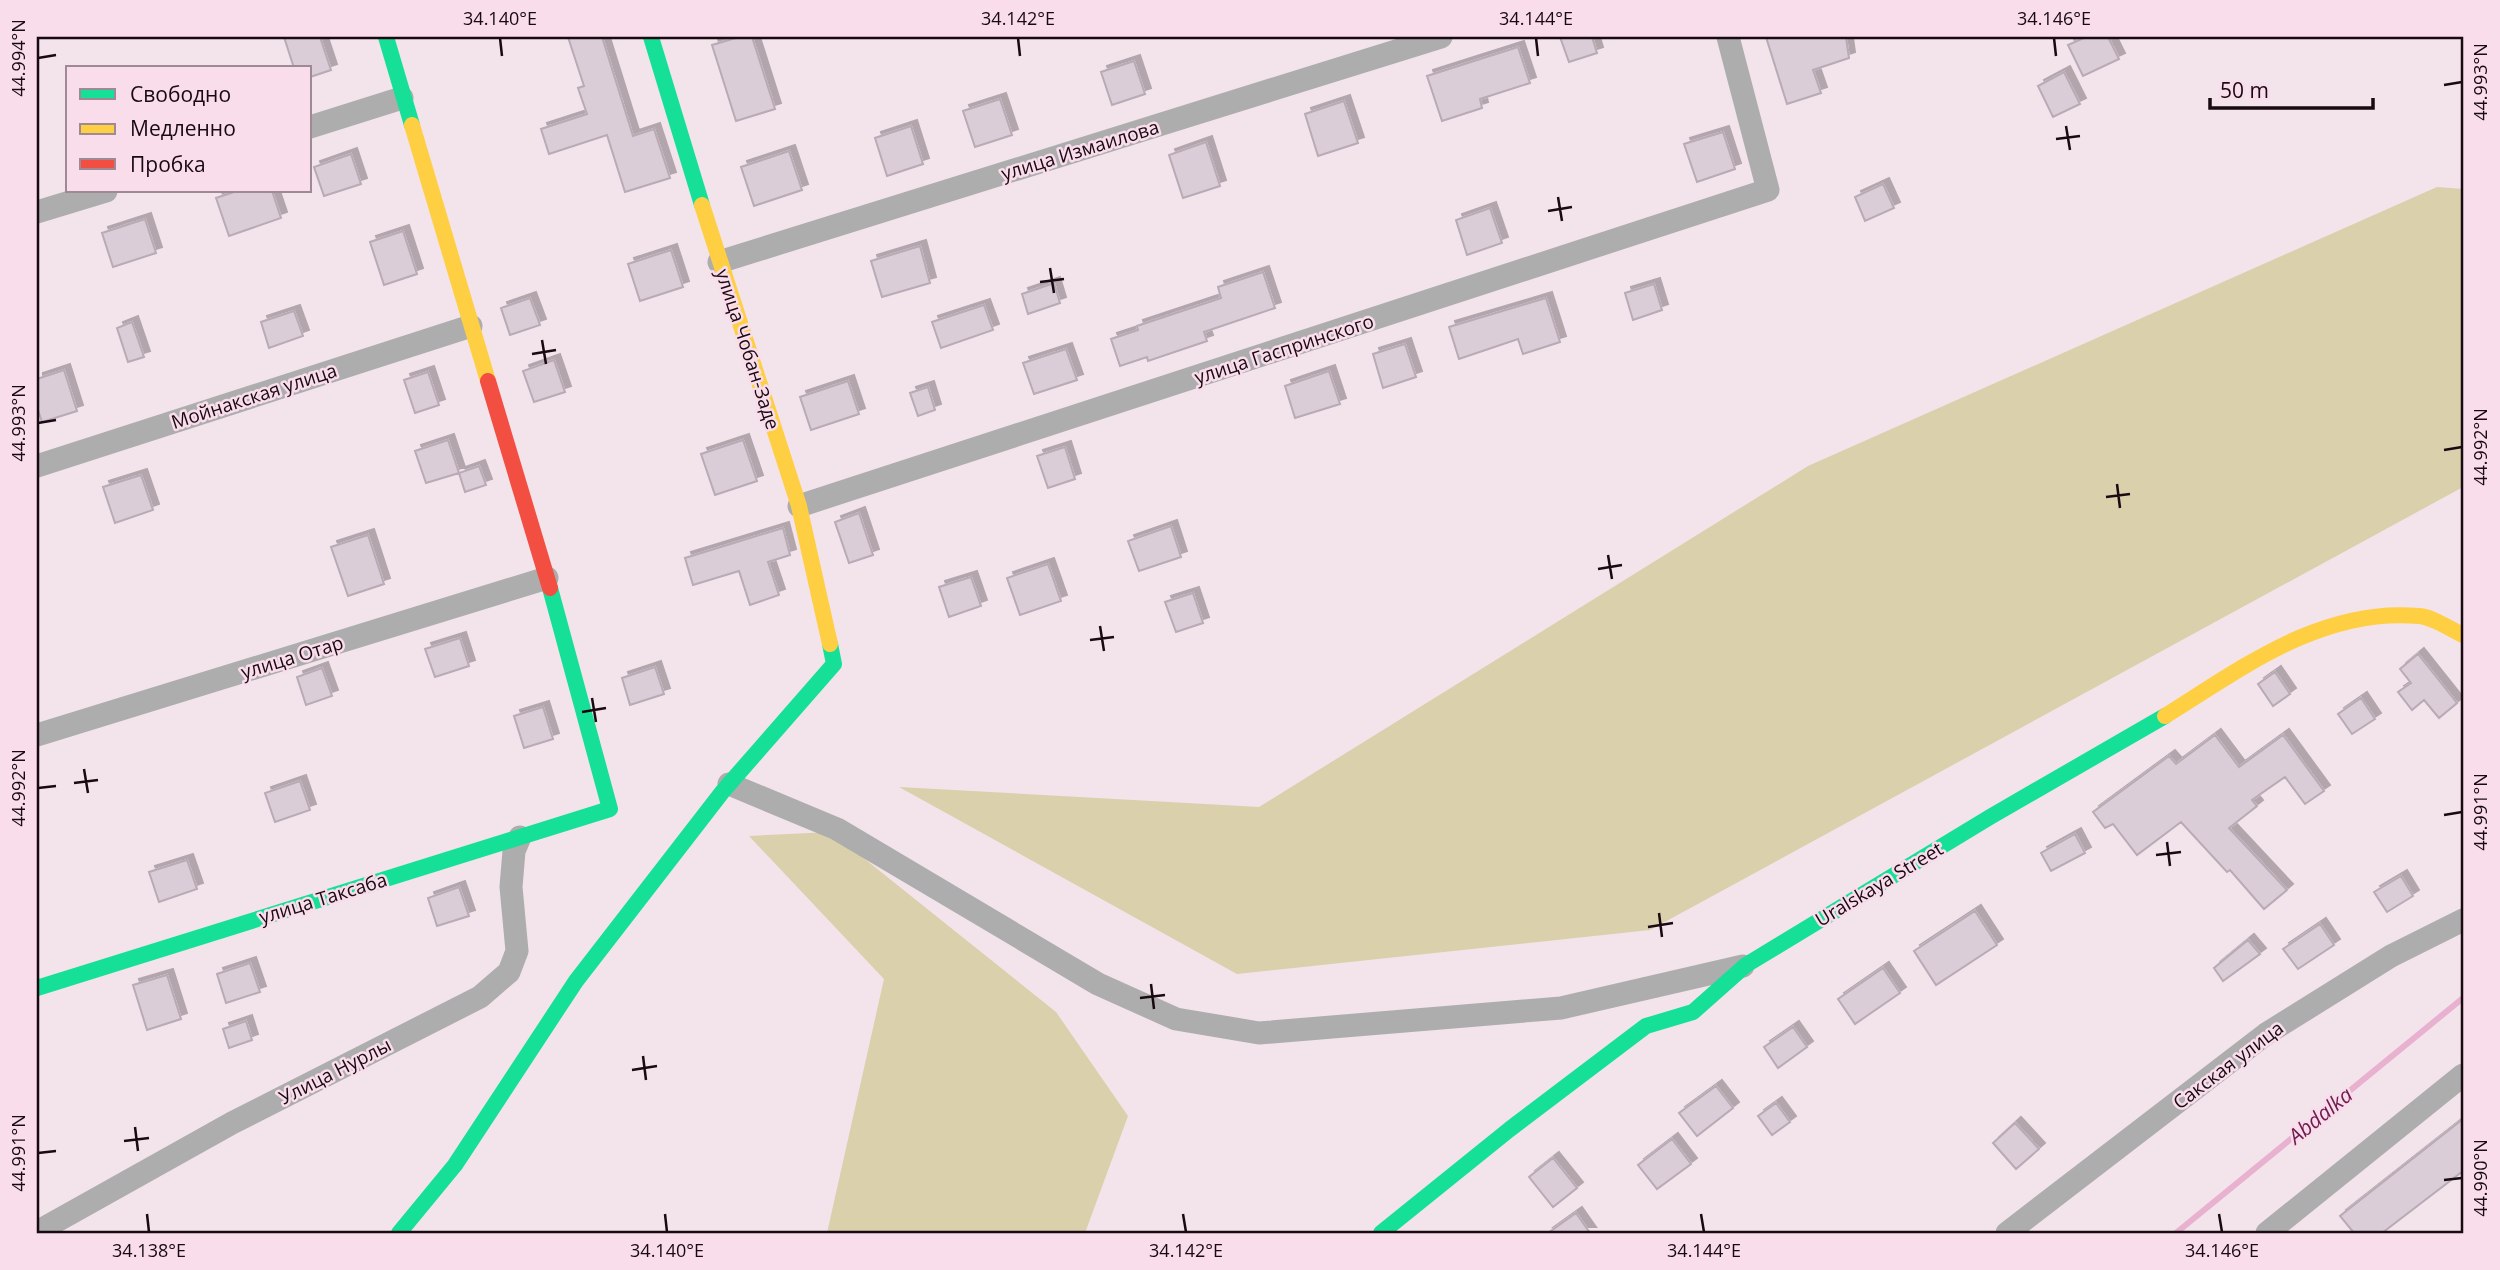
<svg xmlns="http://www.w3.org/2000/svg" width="2500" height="1270" font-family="'Open Sans',sans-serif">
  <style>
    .green { fill: #dad0ab }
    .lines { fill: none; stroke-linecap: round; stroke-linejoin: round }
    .stream { stroke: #e9b1d0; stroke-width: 6 }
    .building { fill: #dbcdd7; stroke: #b8abb5; stroke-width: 2; filter: url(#shadow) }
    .street { stroke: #acadac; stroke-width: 23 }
    .fast { stroke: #16e098; stroke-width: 16 }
    .slow { stroke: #ffcf43; stroke-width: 16 }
    .jam { stroke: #f24e42; stroke-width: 16 }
    .ticks { fill: none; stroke: #190a12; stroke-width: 2.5 }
    .labels { text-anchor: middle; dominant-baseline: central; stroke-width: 5; stroke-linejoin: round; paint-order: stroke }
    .street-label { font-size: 19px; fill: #190a12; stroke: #f9ddeb }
    .water-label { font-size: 21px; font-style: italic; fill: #6f1b50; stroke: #f9ddeb }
    .neatline { fill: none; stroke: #190a12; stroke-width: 2.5 }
    .ticks-label { font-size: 18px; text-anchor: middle; fill: #190a12 }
  </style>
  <defs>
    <filter id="shadow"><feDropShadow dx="6" dy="-6" stdDeviation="0" flood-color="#0004"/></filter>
  </defs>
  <rect width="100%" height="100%" fill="#f3e3eb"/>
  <!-- green -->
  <path class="green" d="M2437 187 2463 189V487L1650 930 1237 974 899 787 1259 807 1808 466Z
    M831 832 1056 1012 1128 1116 1085 1233H827L884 979 749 836Z"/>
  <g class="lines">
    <!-- stream -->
    <path class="stream" d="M2176 1233 2463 998"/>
  </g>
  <!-- building -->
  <path class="building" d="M284 37H320L331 70 310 77V68H294Z
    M568 37H602L633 136 654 129 670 178 625 192 607 135 549 154 541 129 587 114 578 88 584 86Z
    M739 37H752L775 109 736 121 712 45Z
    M1560 37H1592L1597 53 1569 62Z
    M1766 37H1846L1849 58 1813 70 1821 93 1787 104Z
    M2086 37H2108L2119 59 2083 76 2068 45Z
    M1518 47 1530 83 1480 99 1482 108 1442 121 1427 76Z
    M1134 61 1145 94 1112 105 1101 72Z
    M2064 72 2080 104 2053 117 2038 86Z
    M1000 99 1012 135 975 147 963 111Z
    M1344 101 1358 143 1318 156 1305 114Z
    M911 126 923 164 887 176 875 138Z
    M1723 132 1735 169 1697 182 1684 144Z
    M1206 142 1220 186 1183 198 1169 155Z
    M789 151 802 190 754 206 741 167Z
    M351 154 361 184 324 196 314 167Z
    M1883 184 1894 208 1865 221 1855 197Z
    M237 191H272L281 218 229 236 216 198Z
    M1490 208 1502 243 1467 255 1456 220Z
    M145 219 156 253 113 267 102 233Z
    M403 231 417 274 384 285 370 242Z
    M920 246 930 283 882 297 871 261Z
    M671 250 683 287 640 301 628 264Z
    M1263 272 1275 308 1204 332 1207 341 1148 361 1147 357 1120 366 1111 339 1138 330 1137 326 1221 298 1218 287Z
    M1054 283 1060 303 1028 314 1022 294Z
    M1654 284 1662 310 1633 320 1625 293Z
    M530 298 540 325 510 335 501 308Z
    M1546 298 1560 342 1523 354 1518 339 1459 359 1449 327Z
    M984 305 993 330 941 348 932 322Z
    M294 311 303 336 269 348 261 322Z
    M132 322 144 357 128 362 117 328Z
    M1405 344 1416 377 1383 388 1373 354Z
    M1066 349 1077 380 1034 394 1023 363Z
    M554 360 565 392 534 402 523 371Z
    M64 370 77 411 42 422 37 407V379Z
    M1329 371 1340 404 1295 418 1285 386Z
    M428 372 439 405 415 413 404 380Z
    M848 381 859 414 811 430 800 397Z
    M928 387 935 410 918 416 910 393Z
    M448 440 459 473 426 483 415 451Z
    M743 440 757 481 715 495 701 454Z
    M1065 447 1075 479 1048 488 1037 456Z
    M479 466 486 485 465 492 459 473Z
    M141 475 153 510 115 523 103 487Z
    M859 513 873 555 849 563 835 522Z
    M1171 526 1181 557 1139 571 1128 541Z
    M783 528 790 555 768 562 779 595 750 605 739 571 693 585 685 558Z
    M368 535 384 584 348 596 331 547Z
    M1048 564 1061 601 1020 615 1007 578Z
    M971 577 981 606 949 617 939 587Z
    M1193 593 1203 623 1176 632 1165 602Z
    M460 638 469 666 435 677 425 649Z
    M2418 654 2457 703 2439 718 2424 700 2412 710 2398 692 2411 683 2400 669Z
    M655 667 664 694 630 705 622 678Z
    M322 668 332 696 306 705 297 677Z
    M2275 672 2290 694 2273 706 2258 684Z
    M2361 698 2375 719 2352 734 2338 714Z
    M543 707 553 739 524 748 514 716Z
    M2215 735 2239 767 2283 735 2324 791 2305 804 2285 777 2252 800 2257 806 2229 828 2287 890 2264 909 2230 870 2227 872 2181 822 2137 855 2113 824 2105 828 2093 812 2169 756 2176 764Z
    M300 781 310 810 275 822 265 793Z
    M2075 834 2085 853 2051 871 2041 853Z
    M187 860 197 889 159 902 149 872Z
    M2401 876 2413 896 2387 912 2374 892Z
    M459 887 469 916 437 926 428 898Z
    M1975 911 1997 945 1936 985 1914 951Z
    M2320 924 2334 945 2298 969 2283 949Z
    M2248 940 2260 954 2223 981 2214 968Z
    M250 963 260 992 226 1003 217 974Z
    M1883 968 1900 993 1855 1024 1838 999Z
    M167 975 181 1019 147 1030 133 985Z
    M246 1021 252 1040 229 1048 223 1029Z
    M1793 1027 1807 1047 1778 1068 1764 1047Z
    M1716 1086 1733 1108 1697 1136 1679 1113Z
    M1776 1103 1790 1122 1772 1135 1758 1116Z
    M2463 1119V1171L2382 1233H2354L2340 1216Z
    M2015 1123 2039 1149 2016 1169 1993 1143Z
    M1672 1139 1691 1164 1657 1189 1638 1165Z
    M1553 1158 1577 1188 1553 1207 1529 1177Z
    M1576 1213 1590 1233H1548Z"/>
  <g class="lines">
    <!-- street -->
    <path class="street" d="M310 127 402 98
      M37 212 106 191
      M719 262 1441 37
      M37 466 471 326
      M799 506 1768 190 1728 37
      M37 735 547 578
      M729 784 837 829 1098 984 1176 1019 1259 1033 1561 1008 1743 966
      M37 1232 232 1123 480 997 509 972 517 951 511 887 514 851 520 837
      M2007 1233 2266 1034 2391 956 2463 920
      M2267 1233 2463 1075"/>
    <!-- fast -->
    <path class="fast" d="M386 37 412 125
      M651 37 702 205
      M37 988 610 809 550 588
      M399 1233 455 1165 576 981 723 791 834 664 830 644
      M1381 1233 1510 1129 1646 1026 1693 1012 1746 965 1990 817 2165 716"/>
    <!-- slow -->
    <path class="slow" d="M412 125 488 381
      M702 205 799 506 830 644
      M2165 716C2242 668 2322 607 2419 616 2433 617 2450 629 2463 635"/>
    <!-- jam -->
    <path class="jam" d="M488 381 550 588"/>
  </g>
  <!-- ticks -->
  <path class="ticks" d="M500 38 502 56M1018 38 1020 56M1536 38 1538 56M2054 38 2056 56M38 58 56 55M2444 85 2462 82M2066 126 2070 150M2056 139 2080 136M1558 197 1562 221M1548 211 1572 207M1050 268 1054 293M1040 282 1064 279M542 340 546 364M532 354 556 350M38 423 56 420M2444 450 2462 447M2117 484 2120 508M2106 497 2130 494M1608 555 1612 579M1598 569 1622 565M1100 626 1104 651M1090 640 1114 637M592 698 596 722M582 712 606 708M84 769 88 793M74 783 98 780M38 788 56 786M2444 815 2462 812M2167 842 2170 866M2156 855 2181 852M1659 913 1662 937M1648 927 1673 923M1151 984 1154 1009M1140 998 1165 995M643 1056 646 1080M632 1070 657 1066M135 1127 138 1151M124 1141 149 1138M38 1153 56 1151M2444 1180 2462 1178M147 1214 149 1232M665 1214 667 1232M1183 1214 1186 1232M1701 1214 1704 1232M2219 1214 2222 1232"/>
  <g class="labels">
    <!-- street labels -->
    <g class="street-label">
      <text transform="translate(1080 150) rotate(-17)">улица Измаилова</text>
      <text transform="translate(748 349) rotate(72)">улица Чобан-Заде</text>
      <text transform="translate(1284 349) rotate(-18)">улица Гаспринского</text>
      <text transform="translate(254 396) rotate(-18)">Мойнакская улица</text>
      <text transform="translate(292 657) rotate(-17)">улица Отар</text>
      <text transform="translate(1879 884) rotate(-31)">Uralskaya Street</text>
      <text transform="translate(323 898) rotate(-17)">улица Таксаба</text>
      <text transform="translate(2228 1065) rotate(-37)">Сакская улица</text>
      <text transform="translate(335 1071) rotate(-27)">Улица Нурлы</text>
    </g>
    <!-- water labels -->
    <g class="water-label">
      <text transform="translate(2320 1115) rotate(-39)">Abdalka</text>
    </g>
  </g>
  <!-- border -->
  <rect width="2500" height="1270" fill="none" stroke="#f9ddeb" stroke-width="77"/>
  <!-- legend -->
  <rect x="66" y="66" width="245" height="126" fill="#f9ddeb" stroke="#9f8994" stroke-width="2"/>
  <rect x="80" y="89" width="35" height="10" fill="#16e098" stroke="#9f8994" stroke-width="2"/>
  <text x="130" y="102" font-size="21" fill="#190a12">Свободно</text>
  <rect x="80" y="124" width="35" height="10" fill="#ffcf43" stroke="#9f8994" stroke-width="2"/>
  <text x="130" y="136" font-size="21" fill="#190a12">Медленно</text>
  <rect x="80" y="159" width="35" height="10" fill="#f24e42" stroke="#9f8994" stroke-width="2"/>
  <text x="130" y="172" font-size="21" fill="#190a12">Пробка</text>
  <!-- scale -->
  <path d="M2210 98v10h163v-10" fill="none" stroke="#190a12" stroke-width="3.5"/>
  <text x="2220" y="98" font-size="21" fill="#190a12" stroke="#f9ddeb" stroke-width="5" paint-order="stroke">50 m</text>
  <rect x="38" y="38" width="2424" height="1194" class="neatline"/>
  <g class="ticks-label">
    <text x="500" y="25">34.140°E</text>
    <text x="1018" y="25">34.142°E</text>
    <text x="1536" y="25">34.144°E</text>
    <text x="2054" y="25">34.146°E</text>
    <text transform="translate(19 58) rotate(-90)" y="6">44.994°N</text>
    <text transform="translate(2481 82) rotate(-90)" y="6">44.993°N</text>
    <text transform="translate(19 423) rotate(-90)" y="6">44.993°N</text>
    <text transform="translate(2481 447) rotate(-90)" y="6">44.992°N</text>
    <text transform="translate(19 788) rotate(-90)" y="6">44.992°N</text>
    <text transform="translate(2481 812) rotate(-90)" y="6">44.991°N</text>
    <text transform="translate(19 1153) rotate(-90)" y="6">44.991°N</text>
    <text transform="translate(2481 1178) rotate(-90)" y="6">44.990°N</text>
    <text x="149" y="1257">34.138°E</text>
    <text x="667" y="1257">34.140°E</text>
    <text x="1186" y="1257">34.142°E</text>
    <text x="1704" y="1257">34.144°E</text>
    <text x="2222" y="1257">34.146°E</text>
  </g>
</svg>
